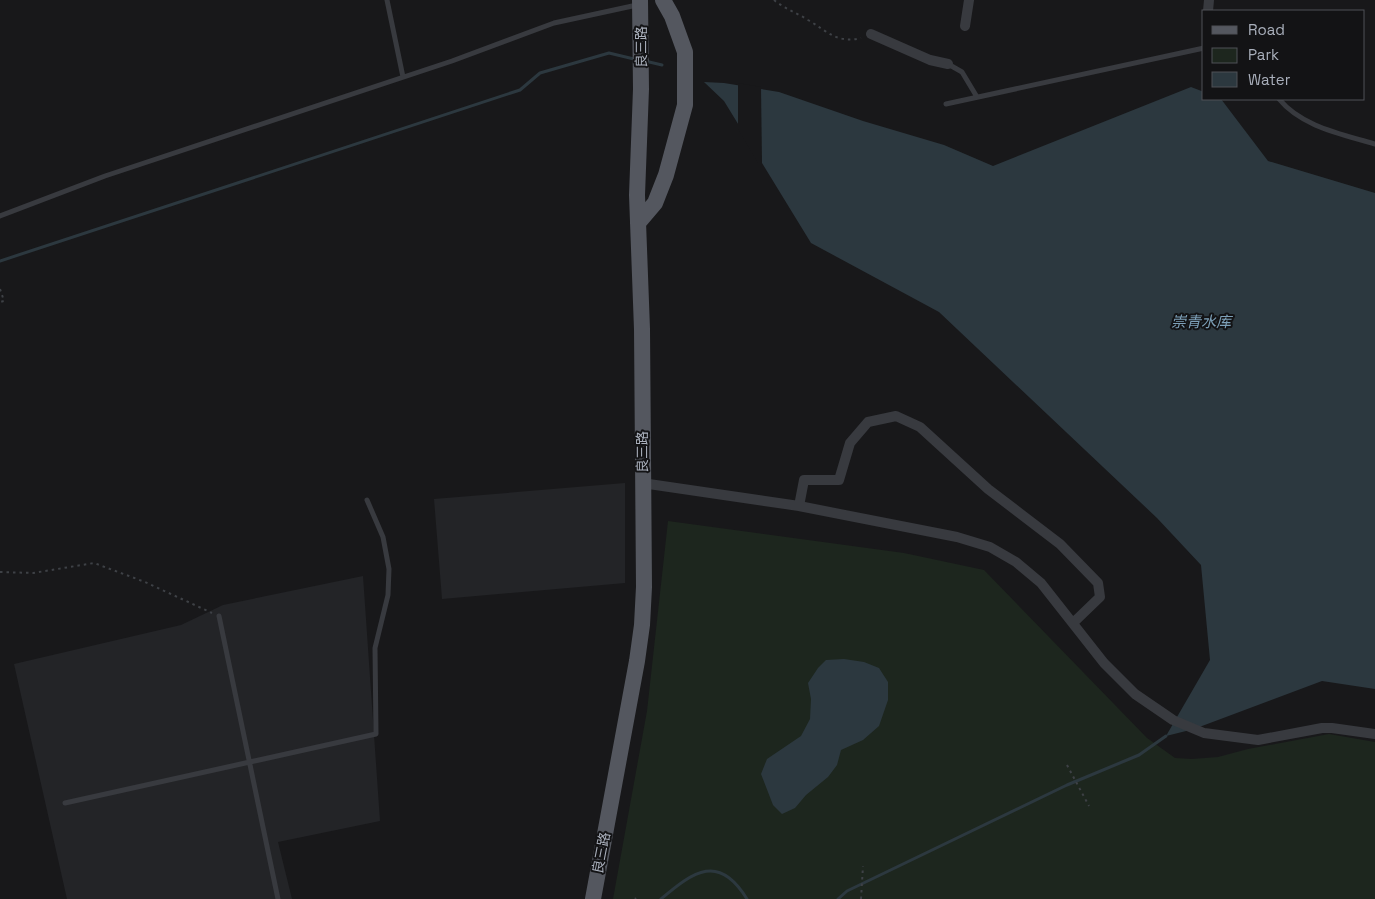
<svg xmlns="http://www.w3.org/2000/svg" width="1375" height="899" font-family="'Space Grotesk','Noto Sans SC',sans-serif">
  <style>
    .built { fill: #232427 }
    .green { fill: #1d261e }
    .water { fill: #2c383f }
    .pier { fill: #18181a }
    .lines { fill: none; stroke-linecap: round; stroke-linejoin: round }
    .stream { stroke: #2c383f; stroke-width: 3 }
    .path { stroke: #3e4146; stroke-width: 2; stroke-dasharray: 2.5 4; stroke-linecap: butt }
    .lane { stroke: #383a3f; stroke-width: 5 }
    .street { stroke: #383a3f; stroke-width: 10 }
    .primary { stroke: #54575f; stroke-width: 16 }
    .labels { text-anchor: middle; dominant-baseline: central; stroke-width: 4; stroke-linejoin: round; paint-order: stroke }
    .street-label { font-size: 14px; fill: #a9afbb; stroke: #131315 }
    .water-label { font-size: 15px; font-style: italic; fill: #7da0b8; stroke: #131315 }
  </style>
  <rect width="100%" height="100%" fill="#18181a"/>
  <!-- built -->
  <path class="built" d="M625 483V583L442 599 434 499Z
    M363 576 380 821 278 842 292 899H67L14 664 181 625 223 605Z"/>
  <!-- green -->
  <path class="green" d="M668 521 904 553 984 570 1147 738 1175 758 1192 759 1218 757 1248 749 1329 734 1375 742V899H613L647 711Z"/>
  <!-- water -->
  <path class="water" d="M704 82 724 83 779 92 863 121 944 145 993 166 1191 87 1204 92V99H1221L1268 161 1375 193V689L1322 681 1194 729 1166 736 1210 660 1201 565 1157 518 939 312 811 243 724 101Z
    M844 659 864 662 879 668 888 682V700L879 726 863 740 841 750 837 765 828 777 806 795 795 808 782 814 773 805 761 774 767 759 801 736 810 719 811 699 808 683 818 668 826 660Z"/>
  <!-- pier -->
  <path class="pier" d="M738 83 761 87 762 163H758L738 129Z"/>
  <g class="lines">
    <!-- stream -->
    <path class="stream" d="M645 61 662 65
      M0 261 520 90 540 73 609 53 634 59
      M661 899C694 871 719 853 747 899
      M838 899 847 891 1067 785 1139 755 1166 736"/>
    <!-- path -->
    <path class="path" d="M774 0C785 9 797 13 808 20 827 31 837 44 861 38
      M0 289 4 301 0 302
      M0 572 33 573 94 563 145 582 212 613
      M1067 765 1089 806
      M635 899 636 898
      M861 899 863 866"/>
    <!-- lane -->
    <path class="lane" d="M387 0 403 77
      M948 64 962 72 977 97
      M1279 99C1302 127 1342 134 1375 144
      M946 104 1204 48
      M0 216 105 176 452 61 554 23 637 5
      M219 616 278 899
      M65 803 376 734 375 648 388 595 389 569 383 537 367 500"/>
    <!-- street -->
    <path class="street" d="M1208 11 1209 0
      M965 26 969 0
      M871 34 930 60 948 64
      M642 483 799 506 957 537 990 547 1016 562 1041 583 1104 663 1135 694 1173 720 1204 733 1258 740 1322 728H1332L1375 734
      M799 506 804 480H839L850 443 868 422 896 416 920 427 988 489 1060 544 1098 583 1100 597 1073 623"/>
    <!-- primary -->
    <path class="primary" d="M638 223 655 203 666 175 685 105V52L672 16 663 0
      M593 899 637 661 642 625 644 587 642 329 637 195 641 89 640 0"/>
  </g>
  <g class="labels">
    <!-- street labels -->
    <g class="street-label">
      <text transform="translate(641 47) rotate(-90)">良三路</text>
      <text transform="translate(642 452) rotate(-90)">良三路</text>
      <text transform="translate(601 853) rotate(-79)">良三路</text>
    </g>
    <!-- water labels -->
    <g class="water-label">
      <text x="1201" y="321">崇青水库</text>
    </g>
  </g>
  <!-- legend -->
  <rect x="1202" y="10" width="162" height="90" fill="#131315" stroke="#4f5157"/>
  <rect x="1212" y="26" width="25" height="8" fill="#54575f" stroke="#4f5157"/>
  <text x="1248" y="35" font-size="15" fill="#a9afbb">Road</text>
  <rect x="1212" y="48" width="25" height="15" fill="#1d261e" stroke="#4f5157"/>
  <text x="1248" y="60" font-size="15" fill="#a9afbb">Park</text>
  <rect x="1212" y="72" width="25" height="15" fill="#2c383f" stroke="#4f5157"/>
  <text x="1248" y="85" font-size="15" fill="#a9afbb">Water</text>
</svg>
